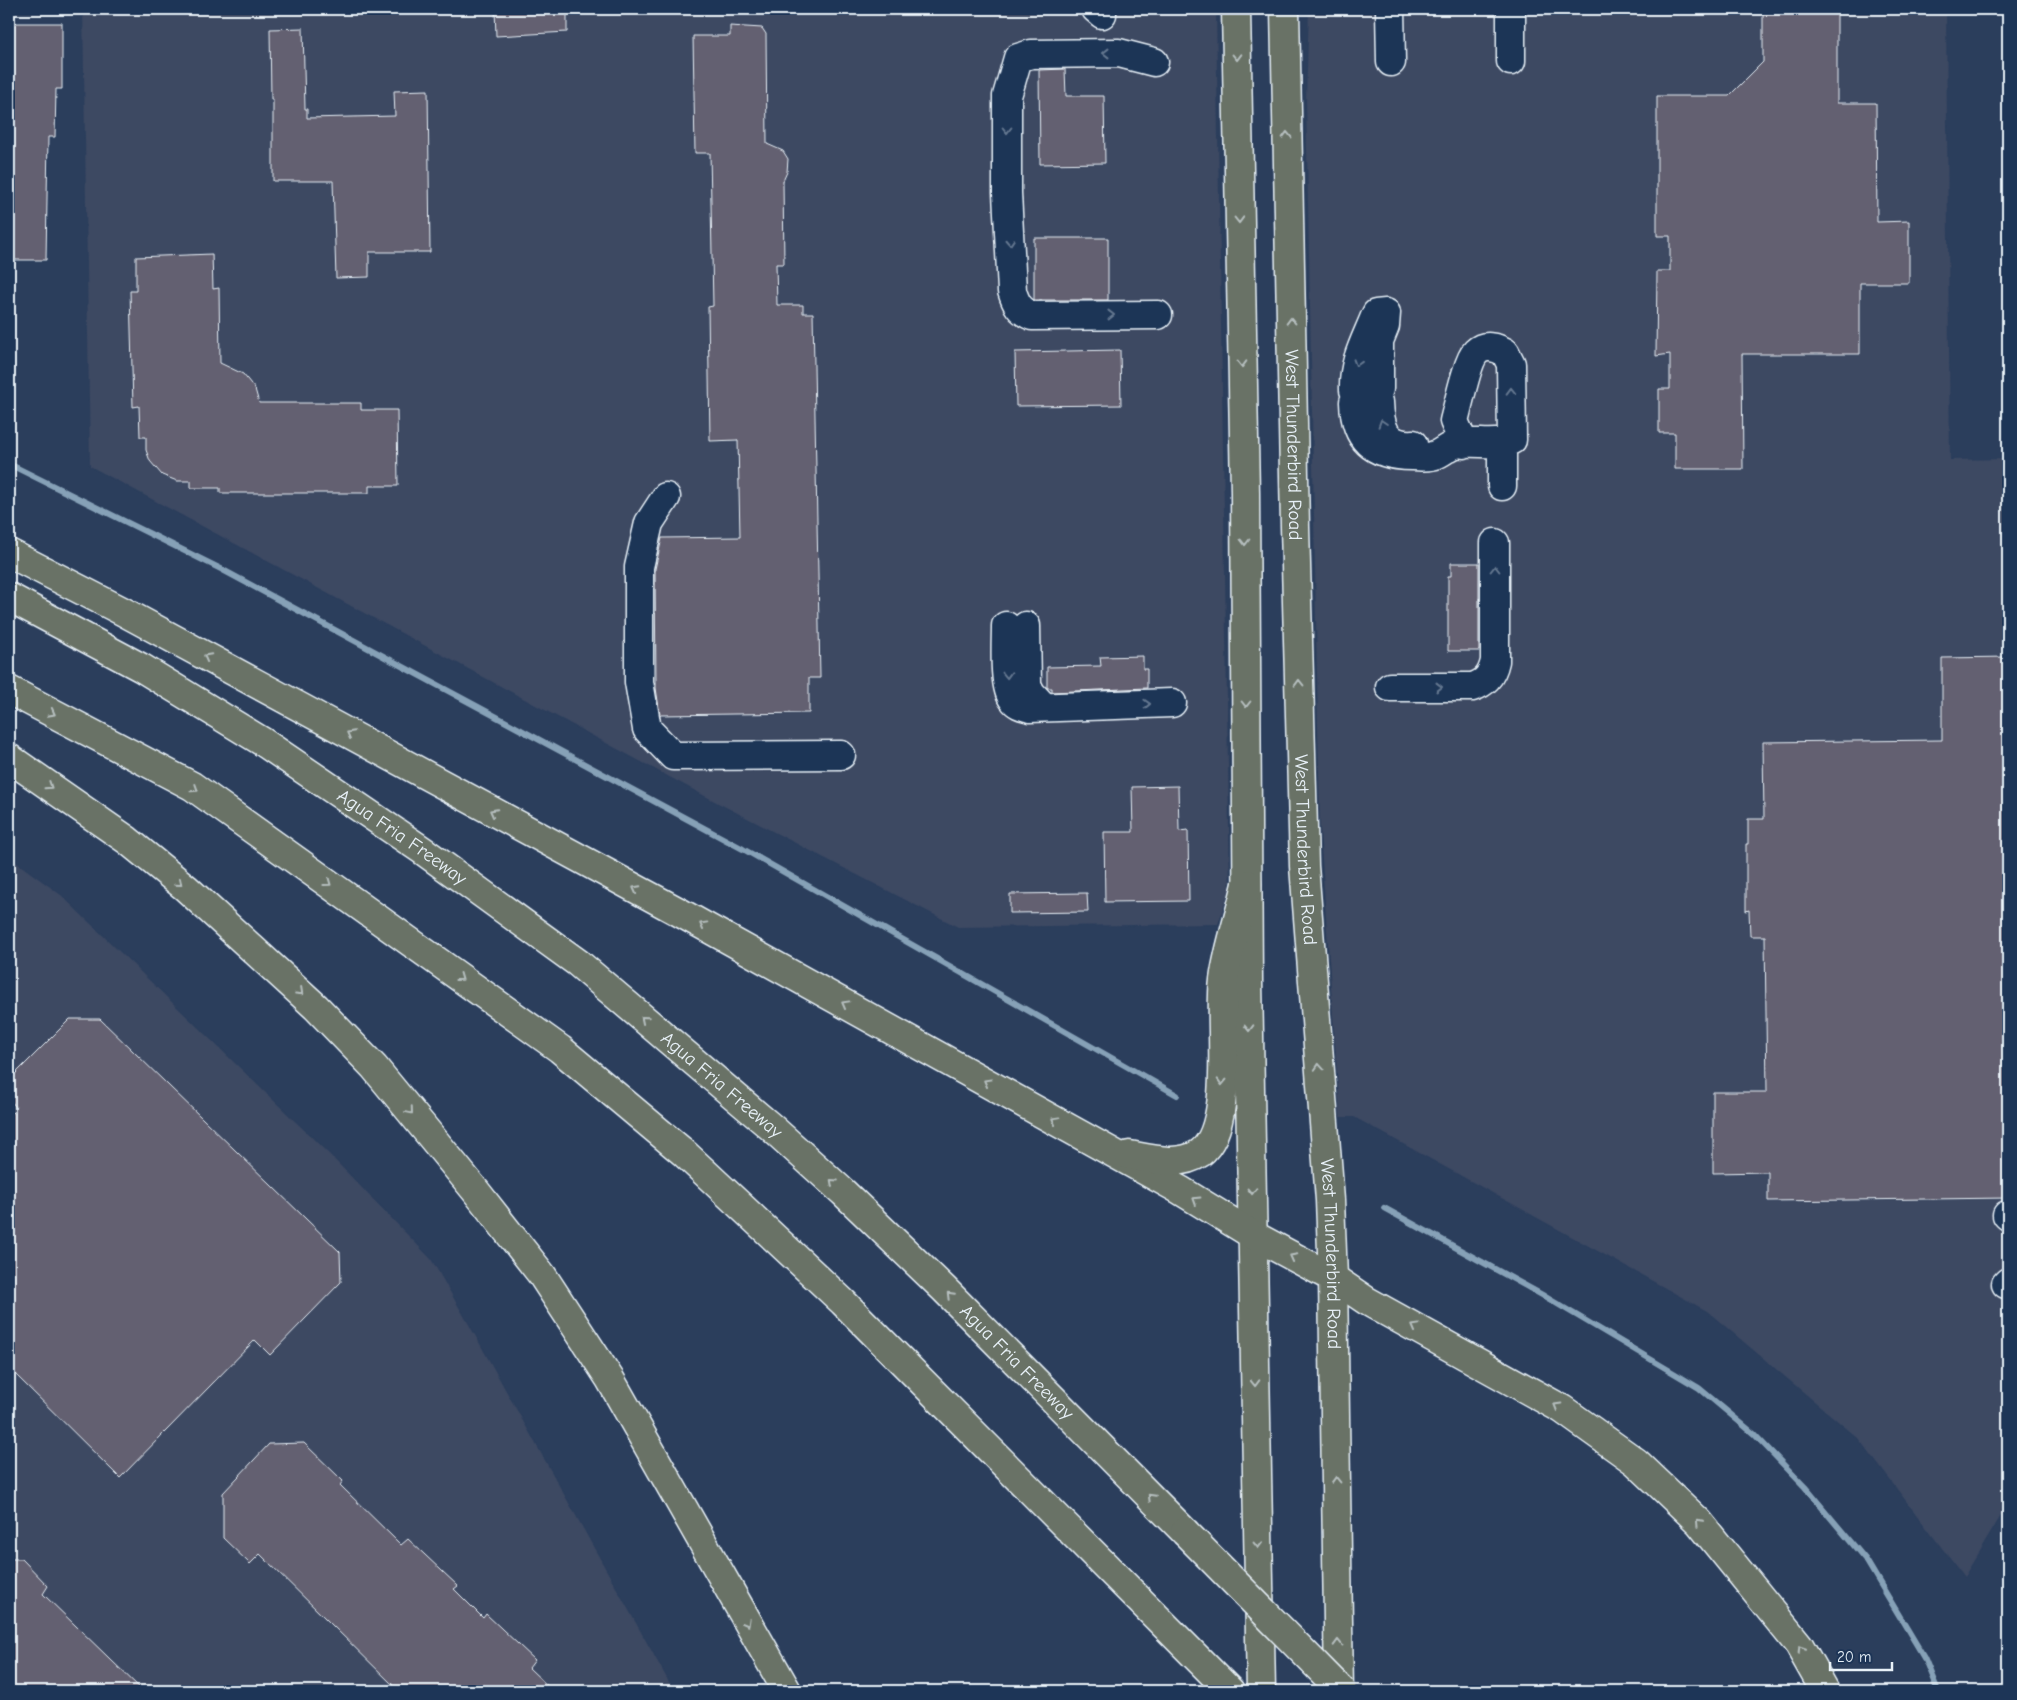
<svg xmlns="http://www.w3.org/2000/svg" width="2017" height="1700" font-family="'Comic Neue',sans-serif">
  <style>
    .built { fill: #3c4862 }
    .lines { fill: none; stroke-linecap: round; stroke-linejoin: round }
    .stream { stroke: #86a1b7; stroke-width: 6 }
    .building { fill: #646071; stroke: #e8f1f8 }
    .minor-casing { stroke: #e8f1f8; stroke-width: 31 }
    .major-casing { stroke: #e8f1f8; stroke-width: 31 }
    .highway-casing { stroke: #e8f1f8; stroke-width: 31 }
    .minor { stroke: #1d3557; stroke-width: 28 }
    .major { stroke: #697266; stroke-width: 28 }
    .highway { stroke: #697266; stroke-width: 28 }
    .highway-bridge-casing { stroke: #e8f1f8; stroke-width: 31; stroke-linecap: butt }
    .highway-bridge { stroke: #697266; stroke-width: 28 }
    .oneway { stroke: #64778f }
    .oneway2 { stroke: #b5bebe }
    .labels { text-anchor: middle; dominant-baseline: central; stroke-width: 5; stroke-linejoin: round; paint-order: stroke }
    .street-label { font-size: 19px; fill: #e8f1f8; stroke: #1d3557 }
  </style>
  <rect width="100%" height="100%" fill="#2b3e5c"/>
  <filter id="ink" filterUnits="userSpaceOnUse"><feTurbulence type="fractalNoise" baseFrequency=".02" numOctaves="2"/><feDisplacementMap in="SourceGraphic" scale="10" xChannelSelector="R" yChannelSelector="G"/><feConvolveMatrix kernelMatrix="1 2 1 2 8 2 1 2 1" color-interpolation-filters="sRGB"/></filter>
  <g filter="url(#ink)">
    <!-- built -->
    <path class="built" d="M83 9H1216L1230 889 1218 924 958 927 718 803 90 466Z
      M1309 9H1946L1950 460 2008 459V1504L1964 1577 1858 1438 1707 1311 1354 1117H1340L1320 831 1306 98Z
      M9 857 61 895 329 1154 431 1259 471 1328 674 1691H9Z"/>
    <g class="lines">
      <!-- stream -->
      <path class="stream" d="M9 464 221 569 743 849 1177 1095
        M1384 1208 1544 1296 1699 1388 1754 1434 1805 1487 1866 1560 1924 1657 1938 1691"/>
    </g>
    <!-- building -->
    <path class="building" d="M495 9H567V32L496 36Z
      M1763 9H1837V103H1876L1877 222 1909 221V283H1860V354H1742L1743 469H1675V433H1659V389H1670V354L1656 356 1657 271H1670V236H1657V96H1729L1763 62Z
      M9 23H62V89H56L55 137H48L46 260H9Z
      M730 26 762 28 766 34 767 144 783 151 788 159 787 172 783 181 784 264H776L777 305H803V313H813L820 678H809V713L660 715 656 688 655 569 662 538 740 537 738 440 710 441 708 307 713 306 710 153H695L693 36H730Z
      M303 28 305 109H307V118L395 116 394 91 428 90 430 252H369V277L336 278 333 181H273V99H271L270 29Z
      M1065 69 1066 96H1104L1105 163 1040 164 1039 70Z
      M1034 238H1108V300H1034Z
      M212 254 213 289 219 288 220 363 243 374 255 389 259 403H361V410H397L398 486H369V493H220V488H191V481H177L162 475 150 461 146 450V437H140L139 406 133 407 130 291H136V257Z
      M1120 350 1121 405 1016 406 1015 352Z
      M1451 563H1479V651H1448V576H1451Z
      M1143 656V669H1147V688L1052 692V688H1047V667L1101 666 1100 657Z
      M2008 657V1198L1768 1201V1172L1713 1173V1092H1767L1765 936H1750L1749 910 1746 911V844H1748V819H1764L1763 742 1942 740V658Z
      M1178 786 1179 831 1188 830 1189 901 1105 902 1104 832H1133L1132 787Z
      M1087 893 1088 912 1010 913V894Z
      M70 1019H100L340 1252 341 1282 270 1355 255 1340 120 1478 9 1368V1116L17 1108 9 1099V1080Z
      M304 1443 343 1481 340 1485 401 1545 408 1539 458 1586 454 1589 483 1618 486 1614 535 1660 529 1668 553 1691H399L260 1554 250 1564 223 1538V1493L269 1444Z
      M9 1559H22L48 1586 43 1594 143 1691H9Z"/>
    <g class="lines">
      <defs>
        <path id="minor" d="M1096 9 1102 14
          M1390 9 1391 62
          M1511 61V9
          M1154 62 1119 53 1031 54 1018 58 1007 96V193L1012 291C1016 304 1020 311 1032 316L1158 315
          M1354 390C1353 360 1366 340 1376 314L1386 313 1385 326 1379 341V389
          M1354 402C1355 441 1375 456 1412 456 1419 456 1429 458 1435 455 1442 453 1448 446 1456 444 1475 440 1494 447 1512 440L1511 364 1505 352C1496 347 1484 344 1476 352 1467 361 1458 407 1454 421L1464 444
          M1379 402C1380 426 1384 446 1413 444
          M1502 486V444
          M666 497 649 523 639 567V682L647 729 673 756 841 755
          M1006 626C1006 643 1003 687 1013 699 1017 705 1023 706 1030 708L1172 703
          M1026 626 1027 685 1031 693 1044 707
          M1390 687H1472C1486 683 1492 675 1495 661V543
          M2007 1215 2008 1216
          M2006 1284 2008 1282"/>
        <g id="major">
          <path d="M1236 9 1245 493 1248 980 1261 1691"/>
          <path id="s1" d="M1285 9 1295 527 1304 866 1330 1200 1333 1278 1339 1691"/>
        </g>
        <g id="highway">
          <path d="M9 553 124 612 679 912 1180 1190 1253 1235 1333 1278 1367 1301 1562 1409 1636 1462 1699 1522 1799 1645 1825 1691"/>
          <path id="s2" d="M9 597 142 668 263 742 422 850 578 963 771 1127 843 1192 944 1289 1185 1532"/>
          <path d="M9 690 192 786 560 1049 683 1152 843 1302 1230 1691"/>
          <path d="M9 758 127 840 186 888 316 1007 374 1067 475 1190 542 1275 610 1379 787 1691"/>
          <path d="M1129 1155C1151 1159 1180 1167 1200 1153 1236 1126 1218 1023 1224 980 1228 949 1240 915 1247 884"/>
        </g>
      </defs>
      <!-- minor casing -->
      <use href="#minor" class="minor-casing"/>
      <!-- major casing -->
      <use href="#major" class="major-casing"/>
      <!-- highway casing -->
      <use href="#highway" class="highway-casing"/>
      <!-- minor -->
      <use href="#minor" class="minor"/>
      <!-- major -->
      <use href="#major" class="major"/>
      <!-- highway -->
      <use href="#highway" class="highway"/>
      <defs>
        <path id="highway-bridge" d="M1185 1532 1342 1691"/>
      </defs>
      <!-- highway-bridge casing -->
      <use href="#highway-bridge" class="highway-bridge-casing"/>
      <!-- highway-bridge -->
      <use href="#highway-bridge" class="highway-bridge"/>
    </g>
    <!-- one-way arrows -->
    <defs><path id="oneway-chevron" d="M-2-3.5L2.5 0L-2 3.5" fill="none" stroke-width="1.6" stroke-linecap="round" stroke-linejoin="round" transform="scale(1.25)"/></defs>
    <g class="oneway">
      <use href="#oneway-chevron" transform="translate(1106 53) rotate(-180)"/>
      <use href="#oneway-chevron" transform="translate(1007 130) rotate(90)"/>
      <use href="#oneway-chevron" transform="translate(1010 242) rotate(87)"/>
      <use href="#oneway-chevron" transform="translate(1111 315) rotate(-1)"/>
      <use href="#oneway-chevron" transform="translate(1357 363) rotate(107)"/>
      <use href="#oneway-chevron" transform="translate(1511 391) rotate(-91)"/>
      <use href="#oneway-chevron" transform="translate(1382 423) rotate(-108)"/>
      <use href="#oneway-chevron" transform="translate(1495 569) rotate(-90)"/>
      <use href="#oneway-chevron" transform="translate(1007 675) rotate(88)"/>
      <use href="#oneway-chevron" transform="translate(1439 687)"/>
      <use href="#oneway-chevron" transform="translate(1147 704) rotate(-2)"/>
    </g>
    <g class="oneway2">
      <use href="#oneway-chevron" transform="translate(1237 57) rotate(89)"/>
      <use href="#oneway-chevron" transform="translate(1287 135) rotate(-91)"/>
      <use href="#oneway-chevron" transform="translate(1239 220) rotate(89)"/>
      <use href="#oneway-chevron" transform="translate(1291 321) rotate(-91)"/>
      <use href="#oneway-chevron" transform="translate(1242 364) rotate(89)"/>
      <use href="#oneway-chevron" transform="translate(1245 542) rotate(90)"/>
      <use href="#oneway-chevron" transform="translate(207 657) rotate(-152)"/>
      <use href="#oneway-chevron" transform="translate(1299 683) rotate(-91)"/>
      <use href="#oneway-chevron" transform="translate(1246 704) rotate(90)"/>
      <use href="#oneway-chevron" transform="translate(52 713) rotate(28)"/>
      <use href="#oneway-chevron" transform="translate(350 734) rotate(-152)"/>
      <use href="#oneway-chevron" transform="translate(49 786) rotate(34)"/>
      <use href="#oneway-chevron" transform="translate(195 789) rotate(33)"/>
      <use href="#oneway-chevron" transform="translate(493 812) rotate(-152)"/>
      <use href="#oneway-chevron" transform="translate(179 883) rotate(39)"/>
      <use href="#oneway-chevron" transform="translate(328 883) rotate(36)"/>
      <use href="#oneway-chevron" transform="translate(636 889) rotate(-152)"/>
      <use href="#oneway-chevron" transform="translate(703 925) rotate(-151)"/>
      <use href="#oneway-chevron" transform="translate(460 978) rotate(36)"/>
      <use href="#oneway-chevron" transform="translate(300 992) rotate(43)"/>
      <use href="#oneway-chevron" transform="translate(845 1004) rotate(-151)"/>
      <use href="#oneway-chevron" transform="translate(644 1019) rotate(-140)"/>
      <use href="#oneway-chevron" transform="translate(1249 1028) rotate(89)"/>
      <use href="#oneway-chevron" transform="translate(1319 1067) rotate(-94)"/>
      <use href="#oneway-chevron" transform="translate(987 1082) rotate(-151)"/>
      <use href="#oneway-chevron" transform="translate(1222 1082) rotate(92)"/>
      <use href="#oneway-chevron" transform="translate(410 1111) rotate(50)"/>
      <use href="#oneway-chevron" transform="translate(1055 1120) rotate(-151)"/>
      <use href="#oneway-chevron" transform="translate(833 1182) rotate(-138)"/>
      <use href="#oneway-chevron" transform="translate(1252 1191) rotate(89)"/>
      <use href="#oneway-chevron" transform="translate(1196 1200) rotate(-148)"/>
      <use href="#oneway-chevron" transform="translate(1293 1257) rotate(-152)"/>
      <use href="#oneway-chevron" transform="translate(950 1295) rotate(-135)"/>
      <use href="#oneway-chevron" transform="translate(1415 1327) rotate(-151)"/>
      <use href="#oneway-chevron" transform="translate(1255 1383) rotate(89)"/>
      <use href="#oneway-chevron" transform="translate(1557 1406) rotate(-150)"/>
      <use href="#oneway-chevron" transform="translate(1336 1480) rotate(-91)"/>
      <use href="#oneway-chevron" transform="translate(1151 1497) rotate(-135)"/>
      <use href="#oneway-chevron" transform="translate(1699 1522) rotate(-133)"/>
      <use href="#oneway-chevron" transform="translate(1258 1545) rotate(89)"/>
      <use href="#oneway-chevron" transform="translate(747 1623) rotate(61)"/>
      <use href="#oneway-chevron" transform="translate(1338 1643) rotate(-91)"/>
      <use href="#oneway-chevron" transform="translate(1801 1649) rotate(-122)"/>
    </g>
  </g>
  <g class="labels">
    <!-- street labels -->
    <g class="street-label">
      <text stroke="none"><textPath href="#s1" startOffset="436">West Thunderbird Road</textPath></text>
      <text stroke="none"><textPath href="#s2" startOffset="461">Agua Fria Freeway</textPath></text>
      <text stroke="none"><textPath href="#s1" startOffset="841">West Thunderbird Road</textPath></text>
      <text stroke="none"><textPath href="#s2" startOffset="866">Agua Fria Freeway</textPath></text>
      <text stroke="none"><textPath href="#s1" startOffset="1246">West Thunderbird Road</textPath></text>
      <text stroke="none"><textPath href="#s2" startOffset="1271">Agua Fria Freeway</textPath></text>
    </g>
  </g>
  <!-- margin -->
  <rect width="2017" height="1700" fill="none" stroke="#1d3557" stroke-width="30"/>
  <rect x="15" y="15" width="1987" height="1670" fill="none" stroke="#e8f1f8" stroke-width="2" filter="url(#ink)"/>
  <!-- scale -->
  <path d="M1830 1662v8h62v-8" fill="none" stroke="#e8f1f8" stroke-width="2.5"/>
  <text x="1837" y="1662" font-size="15" fill="#e8f1f8" stroke="#1d3557" stroke-width="4" paint-order="stroke">20 m</text>
</svg>
